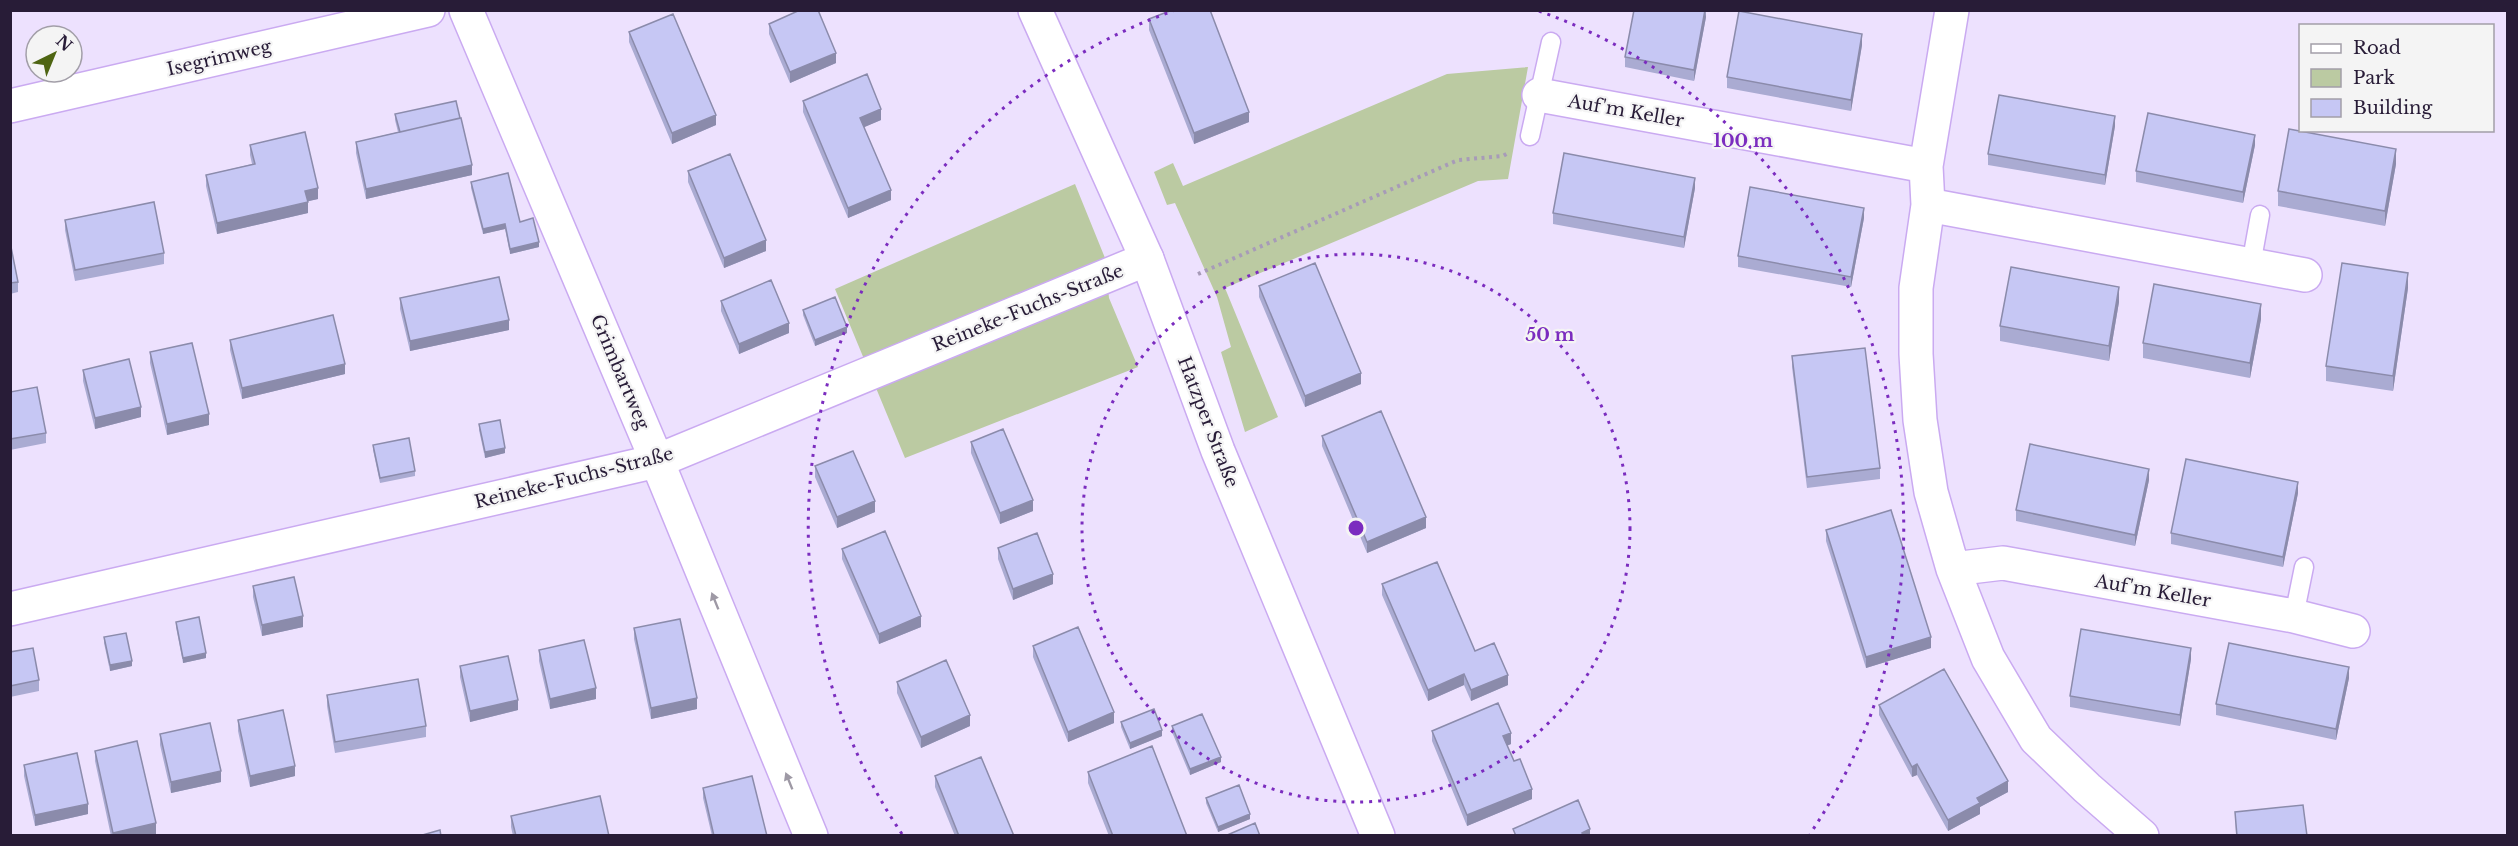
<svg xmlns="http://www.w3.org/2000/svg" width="2518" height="846" font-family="'Libre Baskerville',serif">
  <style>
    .green { fill: #bbcaa2 }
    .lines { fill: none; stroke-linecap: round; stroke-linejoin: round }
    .service-casing { stroke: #caaaf1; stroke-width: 21 }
    .minor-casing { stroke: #caaaf1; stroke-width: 36 }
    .secondary-casing { stroke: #caaaf1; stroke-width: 36 }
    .path { stroke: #a79bb8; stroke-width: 4; stroke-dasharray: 3 4.5; stroke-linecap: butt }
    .service { stroke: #fff; stroke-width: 18 }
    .minor { stroke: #fff; stroke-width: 33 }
    .secondary { stroke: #fff; stroke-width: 33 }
    .wall { fill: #aaabd2 }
    .shaded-wall { fill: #8b8bab }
    .building { fill: #c6c7f4; stroke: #8b8bab; stroke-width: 1.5 }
    .oneway { fill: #9e99a5 }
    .ring { fill: none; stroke: #7b2cbf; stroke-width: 3; stroke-dasharray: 3 6 }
    .labels { text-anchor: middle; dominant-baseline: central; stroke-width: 4.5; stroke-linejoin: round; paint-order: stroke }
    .street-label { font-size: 18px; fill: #281c37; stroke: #f4f4f4 }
    .centre { fill: #7b2cbf; stroke: #f4f4f4; stroke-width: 3 }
    .ring-label { font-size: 18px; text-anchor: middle; font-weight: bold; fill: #7b2cbf; stroke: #f4f4f4; stroke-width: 4.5; stroke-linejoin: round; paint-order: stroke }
  </style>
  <rect width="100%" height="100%" fill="#ede1fe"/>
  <!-- green -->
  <path class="green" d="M1528 67 1508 179 1478 181 1225 288 1278 417 1245 432 1221 352 1231 347 1217 297 1175 203 1167 205 1154 172 1173 163 1183 186 1447 74Z
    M1075 184 1105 258 1109 298 1138 367 905 458 835 289Z"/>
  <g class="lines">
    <defs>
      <path id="service" d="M1530 136 1551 42
        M2251 265 2260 215
        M2294 616 2304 567"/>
      <path id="minor" d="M466 10 657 461 811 836
        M1952 10 1926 166 1928 205 1916 288V354L1920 420 1931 492 1953 569 1988 658 2036 739 2087 788 2142 836
        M1539 95 1926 166
        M10 106 428 10
        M1928 205 2305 275
        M1953 569 2003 563 2294 616 2353 631
        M10 609 657 461 1147 259"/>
      <path id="secondary" d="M1035 10 1147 259 1218 451 1378 836"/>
    </defs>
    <!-- service casing -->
    <use href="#service" class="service-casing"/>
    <!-- minor casing -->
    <use href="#minor" class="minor-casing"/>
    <!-- secondary casing -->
    <use href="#secondary" class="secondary-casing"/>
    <!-- path -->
    <path class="path" d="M1198 274 1458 160 1503 156 1508 153"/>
    <!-- service -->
    <use href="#service" class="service"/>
    <!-- minor -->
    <use href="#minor" class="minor"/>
    <!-- secondary -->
    <use href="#secondary" class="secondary"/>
  </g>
  <!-- wall -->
  <path class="wall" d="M1706 10V17L1694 81 1625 67V57Z
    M1149 19 1249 122 1194 144 1149 30Z
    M769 24 836 63 790 83 769 34Z
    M629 32 716 125 672 144 629 42Z
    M1862 45 1851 111 1727 88V77Z
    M803 101 881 120 864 127 891 200 848 218 803 112Z
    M395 114 472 175 366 199 356 153V142L398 132 395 120Z
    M2115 126 2105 185 1988 165V154Z
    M250 145 318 199 308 201V213L217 234 206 186V175L252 164 250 155Z
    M2255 145 2243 203 2136 182V171Z
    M2396 164 2385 226 2278 206V191Z
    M688 171 766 251 724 268 688 182Z
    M471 182 520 222 539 247 510 254 505 229 483 234 471 188Z
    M1695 188 1684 248 1553 224V213Z
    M1864 218 1851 287 1738 267V256Z
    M65 220 164 253V264L75 281 65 230Z
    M10 242 18 282V292L10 294Z
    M1259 286 1361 384 1305 407 1259 297Z
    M2408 288 2393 391 2326 381V366Z
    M400 298 509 330 410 351 400 309Z
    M721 301 789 333 739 354 721 311Z
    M2119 302 2109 361 2000 341V326Z
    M803 310 847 333 815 346 803 315Z
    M2261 319 2250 378 2143 358V343Z
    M230 340 345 374 242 399 230 350Z
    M150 352 209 425 167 435 150 363Z
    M1792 356 1880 468V479L1807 488 1792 367Z
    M83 370 141 417 95 429 83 381Z
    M10 392 46 433V443L10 450Z
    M479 424 505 453 485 458 479 430Z
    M1322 436 1426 528 1367 553 1322 446Z
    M971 442 1033 511 1000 524 971 453Z
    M373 445 415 471V476L380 483 373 450Z
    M815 466 875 512 837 528 815 477Z
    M2149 480 2135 546 2016 521V510Z
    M2298 493 2283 567 2171 544V533Z
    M1826 530 1931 648 1866 668 1826 541Z
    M998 548 1053 584 1013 600 998 559Z
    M842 549 921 627 879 644 842 559Z
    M1382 584 1475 651 1508 685 1471 701 1464 685 1428 701 1382 595Z
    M253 586 303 627 262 636 253 597Z
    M176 622 206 658 183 663 176 627Z
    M634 628 697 709 651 719 634 639Z
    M104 637 132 666 110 671 104 643Z
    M1033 646 1114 723 1068 742 1033 657Z
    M539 650 596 699 550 709 539 661Z
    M10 652 39 680V691L10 697Z
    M2191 659 2180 726 2070 707V696Z
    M460 666 518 710 470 722 460 677Z
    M2349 678 2336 740 2216 715V704Z
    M897 682 970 726 921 748 897 693Z
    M327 695 426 726V737L335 753 327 706Z
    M1879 705 2008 792 1980 807V814L1948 831 1917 775 1912 777 1879 715Z
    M238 720 295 776 250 787 238 731Z
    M1121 722 1162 736 1130 749 1121 727Z
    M1172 726 1221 762 1190 775 1172 732Z
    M1432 731 1511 744 1507 746 1532 799 1467 826 1432 741Z
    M160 734 221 782 171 793 160 745Z
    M95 751 156 834 149 836H111L95 761Z
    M24 765 88 814 35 826 24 776Z
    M1088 772 1187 836H1109L1088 783Z
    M935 776 1014 836H955L935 787Z
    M703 788 767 836H712L703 798Z
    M1206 798 1250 819 1218 832 1206 803Z
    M2235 812 2307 836H2236Z
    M511 816 609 836H513L511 827Z"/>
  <!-- shaded-wall -->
  <path class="shaded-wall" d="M1705 10 1706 17 1694 81V70Z
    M1862 34V45L1851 111V100Z
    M836 53V63L790 83V72Z
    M881 109V120L860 129V118Z
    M1249 112V122L1194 144V133Z
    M716 115V125L672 144V133Z
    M2115 116V126L2105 185V175Z
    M2255 135V145L2243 203V192Z
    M2396 149V164L2385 226V211Z
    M472 165V175L366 199V189Z
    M1695 178V188L1684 248V237Z
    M318 188V199L305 202V191Z
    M891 190V200L848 218V208Z
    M308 202V213L217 234V223Z
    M1864 208V218L1851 287V277Z
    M505 224V229L483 234V229Z
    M766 240V251L724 268V258Z
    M539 242V247L510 254V249Z
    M2408 273V288L2393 391V376Z
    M2119 287V302L2109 361V346Z
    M2261 304V319L2250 378V363Z
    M509 320V330L410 351V341Z
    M789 323V333L739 354V344Z
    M847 327V333L815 346V340Z
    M345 364V374L242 399V388Z
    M1361 373V384L1305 407V396Z
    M141 407V417L95 429V418Z
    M209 414V425L167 435V424Z
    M505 448V453L485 458V452Z
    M2149 469V480L2135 546V535Z
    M2298 482V493L2283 567V557Z
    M1033 500V511L1000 524V513Z
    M875 501V512L837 528V517Z
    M1426 517V528L1367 553V542Z
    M1053 574V584L1013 600V589Z
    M303 616V627L262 636V625Z
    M921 616V627L879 644V634Z
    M1931 637V648L1866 668V657Z
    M2191 648V659L2180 726V715Z
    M206 653V658L183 663V658Z
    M132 661V666L110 671V665Z
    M2349 667V678L2336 740V729Z
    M1464 674V685L1428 701V690Z
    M1508 675V685L1471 701V690Z
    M596 688V699L550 709V699Z
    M697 698V709L651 719V708Z
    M518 700V710L470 722V711Z
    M1114 712V723L1068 742V732Z
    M970 715V726L921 748V737Z
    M1162 730V736L1130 749V743Z
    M1511 733V744L1503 747V736Z
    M1221 757V762L1190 775V769Z
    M1917 764V775L1912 777V767Z
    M295 766V776L250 787V776Z
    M221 771V782L171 793V782Z
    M2008 781V792L1980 807V814L1948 831V820L1977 798Z
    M1532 789V799L1467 826V815Z
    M88 804V814L35 826V815Z
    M1250 814V819L1218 832V827Z
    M156 823V834L149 836H113V833Z
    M1590 829V836H1582V833Z"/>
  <!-- building -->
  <path class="building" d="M800 10H818L836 53 790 72 769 24Z
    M1172 10H1210L1249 112 1194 133 1149 19Z
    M1634 10H1705L1694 70 1625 57Z
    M1739 11 1862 34 1851 100 1727 77Z
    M673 14 716 115 672 133 629 32Z
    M867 74 881 109 860 118 891 190 848 208 803 101Z
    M1999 95 2115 116 2105 175 1988 154Z
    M456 101 460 118 400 132 395 114Z
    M2148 113 2255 135 2243 192 2136 171Z
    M461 118 472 165 366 189 356 142Z
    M2289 129 2396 149 2385 211 2278 191Z
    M305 132 318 188 305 191 308 202 217 223 206 175 255 164 250 145Z
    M1564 153 1695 178 1684 237 1553 213Z
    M730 154 766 240 724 258 688 171Z
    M508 173 520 222 533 218 539 242 510 249 505 224 483 229 471 182Z
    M1750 187 1864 208 1851 277 1738 256Z
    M154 202 164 253 75 270 65 220Z
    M10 242 18 282 10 283Z
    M1315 263 1361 373 1305 396 1259 286Z
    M2342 263 2408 273 2393 376 2326 366Z
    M2011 267 2119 287 2109 346 2000 326Z
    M499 277 509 320 410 341 400 298Z
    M771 280 789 323 739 344 721 301Z
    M2154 284 2261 304 2250 363 2143 343Z
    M835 297 847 327 815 340 803 310Z
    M333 315 345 364 242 388 230 340Z
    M192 343 209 414 167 424 150 352Z
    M1865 348 1880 468 1807 477 1792 356Z
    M129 359 141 407 95 418 83 370Z
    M37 387 46 433 10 439V392Z
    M1381 411 1426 517 1367 542 1322 436Z
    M500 420 505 448 485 452 479 424Z
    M1003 429 1033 500 1000 513 971 442Z
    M409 438 415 471 380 478 373 445Z
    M2030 444 2149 469 2135 535 2016 510Z
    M853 451 875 501 837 517 815 466Z
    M2186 459 2298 482 2283 557 2171 533Z
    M1891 510 1931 637 1866 657 1826 530Z
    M885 531 921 616 879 634 842 549Z
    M1037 533 1053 574 1013 589 998 548Z
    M1437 562 1475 651 1494 643 1508 675 1471 690 1464 674 1428 690 1382 584Z
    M294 577 303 616 262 625 253 586Z
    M199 617 206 653 183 658 176 622Z
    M680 619 697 698 651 708 634 628Z
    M1078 627 1114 712 1068 732 1033 646Z
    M2081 629 2191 648 2180 715 2070 696Z
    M126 633 132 661 110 665 104 637Z
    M584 640 596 688 550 699 539 650Z
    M2229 643 2349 667 2336 729 2216 704Z
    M33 648 39 680 10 686V652Z
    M508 656 518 700 470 711 460 666Z
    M946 660 970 715 921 737 897 682Z
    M1944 669 2008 781 1977 798 1980 803 1948 820 1917 764 1912 767 1879 705Z
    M418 679 426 726 335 742 327 695Z
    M1498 703 1511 733 1503 736 1514 761 1520 759 1532 789 1467 815 1432 731Z
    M1154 709 1162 730 1130 743 1121 722Z
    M283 710 295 766 250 776 238 720Z
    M1202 714 1221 757 1190 769 1172 726Z
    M210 723 221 771 171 782 160 734Z
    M137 741 156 823 113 833 95 751Z
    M1152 746 1187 836H1113L1088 772Z
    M77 753 88 804 35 815 24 765Z
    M981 757 1014 836H959L935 776Z
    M752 776 767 836H714L703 788Z
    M1239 785 1250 814 1218 827 1206 798Z
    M600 796 609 836H516L511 816Z
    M1578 800 1590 829 1582 833 1583 836H1516L1513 829Z
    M2303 805 2307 836H2237L2235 812Z
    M1255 823 1260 836H1225Z
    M440 830 441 836H419Z"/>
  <!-- one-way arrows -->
  <defs><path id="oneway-solid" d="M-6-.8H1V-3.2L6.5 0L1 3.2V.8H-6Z" transform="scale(1.5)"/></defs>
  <g class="oneway">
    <use href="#oneway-solid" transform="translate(715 601) rotate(-112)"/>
    <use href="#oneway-solid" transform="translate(789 781) rotate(-112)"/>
  </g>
  <!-- distance rings -->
  <g class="ring">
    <circle cx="1356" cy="528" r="274"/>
    <path d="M902 834A548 548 0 0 1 1173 11M1539 11A548 548 0 0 1 1810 834"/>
  </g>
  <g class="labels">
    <!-- street labels -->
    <g class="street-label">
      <text transform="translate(219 58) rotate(-13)">Isegrimweg</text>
      <text transform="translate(1626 111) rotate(10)">Auf'm Keller</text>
      <text transform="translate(1028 308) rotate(-22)">Reineke-Fuchs-Straße</text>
      <text transform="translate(620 372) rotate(67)">Grimbartweg</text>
      <text transform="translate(1208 422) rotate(69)">Hatzper Straße</text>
      <text transform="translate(574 478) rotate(-14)">Reineke-Fuchs-Straße</text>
      <text transform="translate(2153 591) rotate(10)">Auf'm Keller</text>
    </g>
  </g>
  <circle cx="1356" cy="528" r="9" class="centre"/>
  <g class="ring-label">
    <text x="1743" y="147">100 m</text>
    <text x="1550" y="341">50 m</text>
  </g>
  <!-- border -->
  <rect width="2518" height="846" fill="none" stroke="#281c37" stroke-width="24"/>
  <!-- legend -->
  <rect x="2299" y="24" width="195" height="108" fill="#f4f4f4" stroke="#a29ea8" stroke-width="1.5"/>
  <rect x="2311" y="44" width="30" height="9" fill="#ffffff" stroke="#a29ea8" stroke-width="1.5"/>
  <text x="2353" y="54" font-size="18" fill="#281c37">Road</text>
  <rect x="2311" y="69" width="30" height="18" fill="#bbcaa2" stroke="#a29ea8" stroke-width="1.5"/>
  <text x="2353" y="84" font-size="18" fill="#281c37">Park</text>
  <rect x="2311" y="99" width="30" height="18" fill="#c6c7f4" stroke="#a29ea8" stroke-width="1.5"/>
  <text x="2353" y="114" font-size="18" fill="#281c37">Building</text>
  <!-- north arrow -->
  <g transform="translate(54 54) rotate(43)"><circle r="28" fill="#f4f4f4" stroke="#a29ea8" stroke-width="1.5"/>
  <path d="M0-4.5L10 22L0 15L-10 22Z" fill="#4e6512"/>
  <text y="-9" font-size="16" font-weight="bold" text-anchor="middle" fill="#281c37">N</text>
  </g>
</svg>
